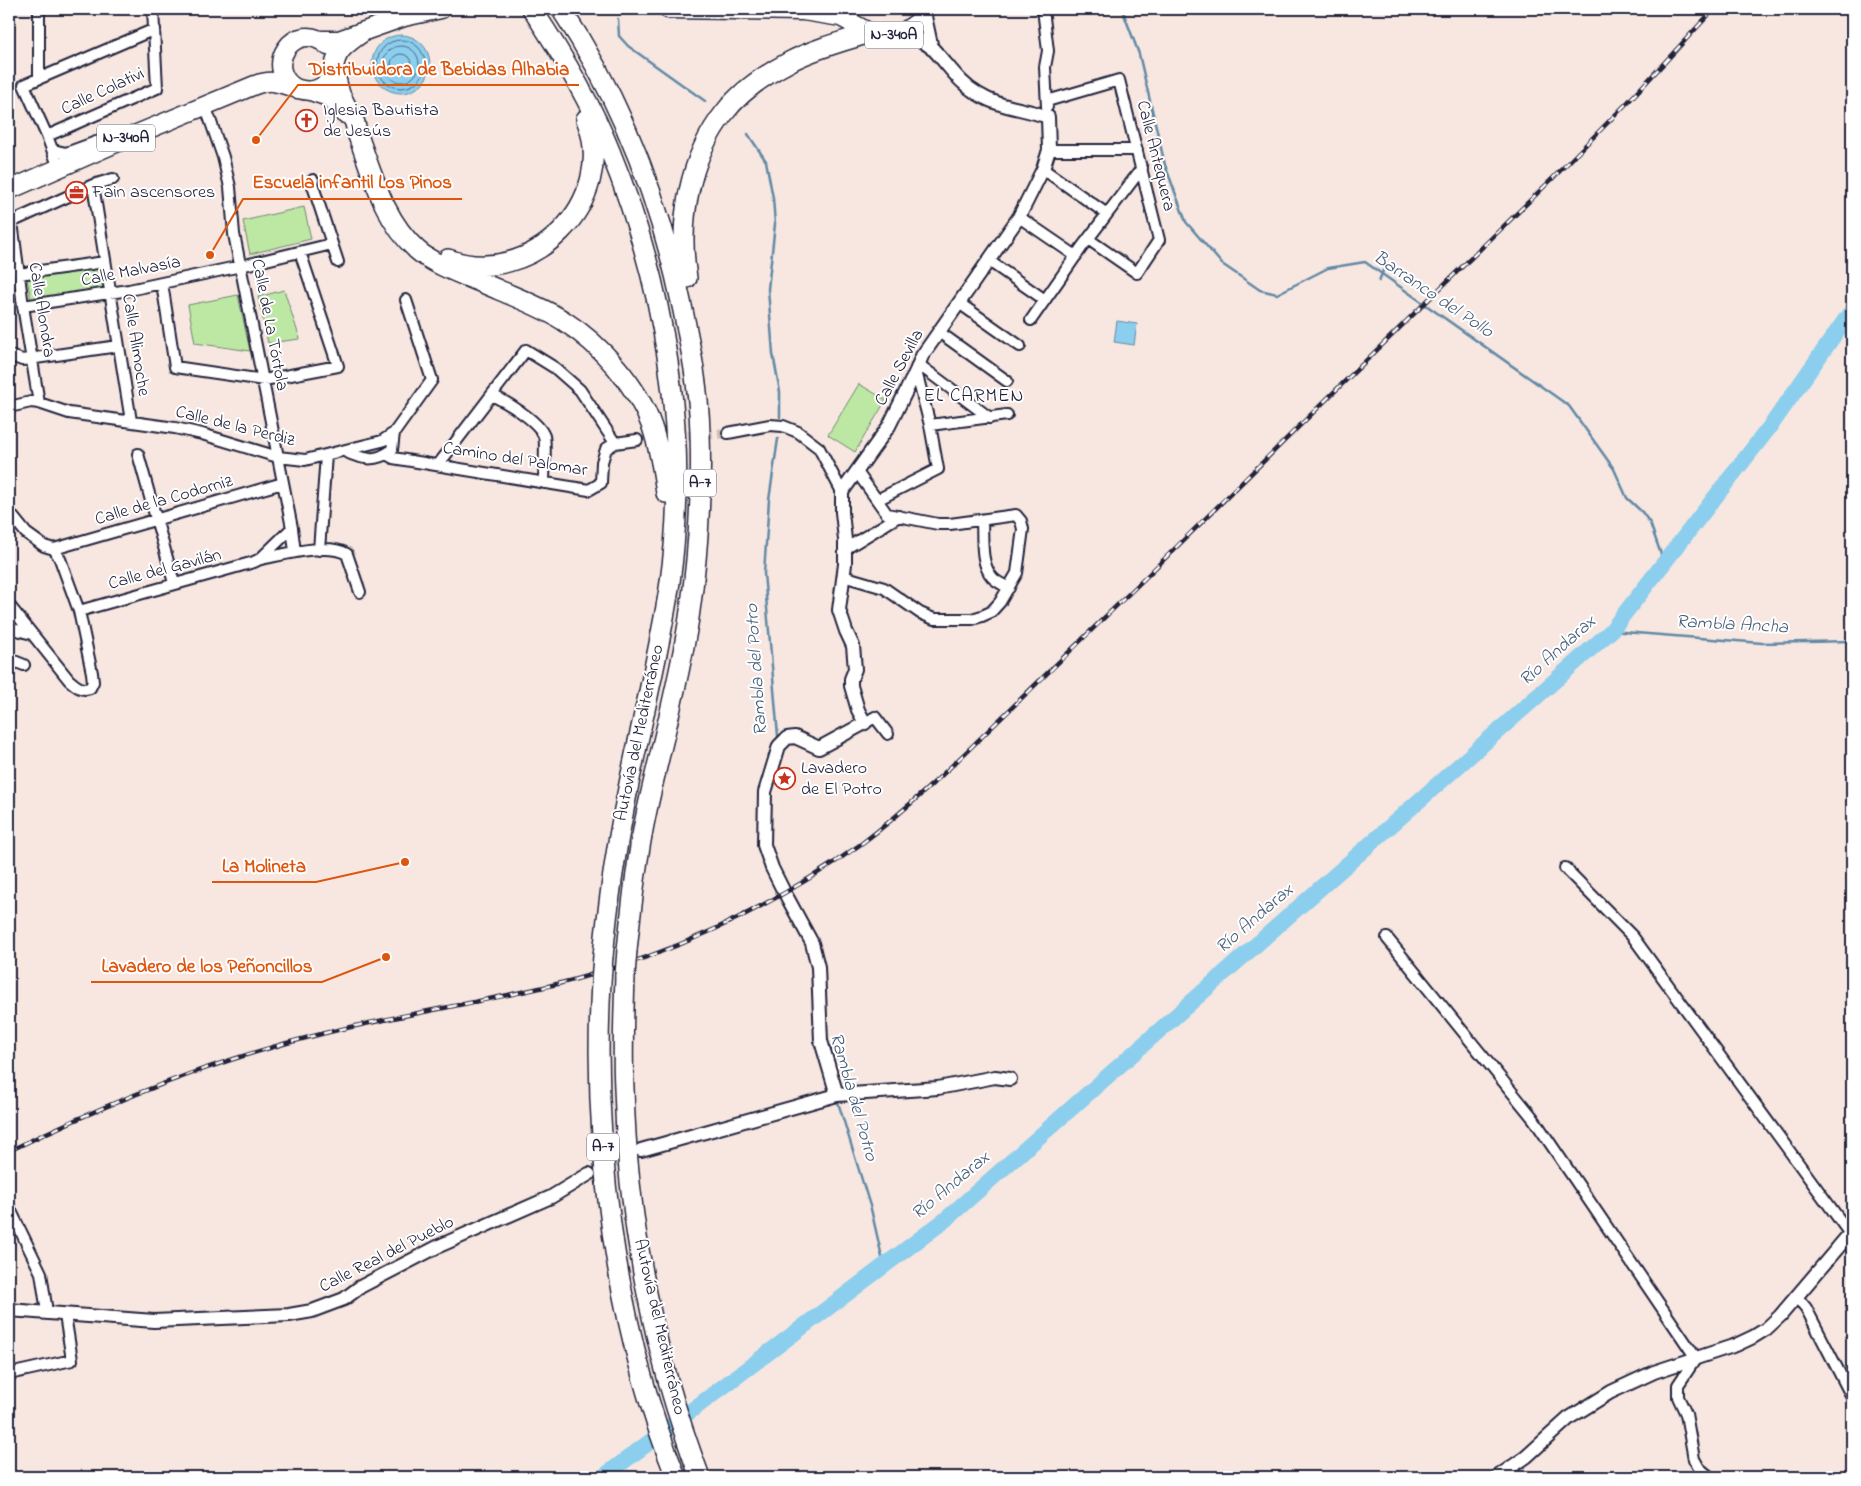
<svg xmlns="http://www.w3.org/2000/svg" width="1861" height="1486" font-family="'Indie Flower',sans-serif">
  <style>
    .green { fill: #bde8a4; stroke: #708570 }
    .water { fill: #8cceed; stroke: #6289a6 }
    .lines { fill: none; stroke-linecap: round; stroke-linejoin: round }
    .shore { stroke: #4c6782; stroke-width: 1 }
    .stream { stroke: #6289a6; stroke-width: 2.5 }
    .river { stroke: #8cceed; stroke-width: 16 }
    .minor-tunnel { stroke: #ccc0bf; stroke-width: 10; stroke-dasharray: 10 5; stroke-linecap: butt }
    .tertiary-tunnel { stroke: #ccc0bf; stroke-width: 12; stroke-dasharray: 12 6; stroke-linecap: butt }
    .minor-casing { stroke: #22223b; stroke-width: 14 }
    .tertiary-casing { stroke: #22223b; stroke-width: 16 }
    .trunk-casing { stroke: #22223b; stroke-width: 21 }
    .motorway-casing { stroke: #22223b; stroke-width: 22 }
    .minor { stroke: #fff; stroke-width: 10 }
    .tertiary { stroke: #fff; stroke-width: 12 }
    .trunk { stroke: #fff; stroke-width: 18 }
    .motorway { stroke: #fff; stroke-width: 19 }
    .rail-casing { stroke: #22223b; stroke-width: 4.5 }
    .rail { stroke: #fff; stroke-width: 2.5; stroke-dasharray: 8; stroke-linecap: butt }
    .motorway-bridge-casing { stroke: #22223b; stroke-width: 22; stroke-linecap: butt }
    .motorway-bridge { stroke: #fff; stroke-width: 19 }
    .labels { text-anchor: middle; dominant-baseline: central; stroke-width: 4; stroke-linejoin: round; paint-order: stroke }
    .shield { fill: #fff; stroke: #646476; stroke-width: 1 }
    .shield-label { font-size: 16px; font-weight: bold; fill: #22223b }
    .street-label { font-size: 18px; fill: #22223b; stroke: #fff }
    .poi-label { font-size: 18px; fill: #22223b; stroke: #fff; text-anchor: start }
    .water-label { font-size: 19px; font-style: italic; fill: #475e79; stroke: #fff }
    .neighbourhood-label { font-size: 19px; letter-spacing: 1px; fill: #22223b; stroke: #fff }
    .leader { fill: none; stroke: #de560e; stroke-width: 2 }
    .callout-dot { fill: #de560e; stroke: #fff; stroke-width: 2 }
    .callout-label { font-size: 19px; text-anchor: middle; font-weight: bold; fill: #de560e; stroke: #fff; stroke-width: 4; stroke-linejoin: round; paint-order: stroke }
  </style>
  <rect width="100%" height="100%" fill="#f7e7e0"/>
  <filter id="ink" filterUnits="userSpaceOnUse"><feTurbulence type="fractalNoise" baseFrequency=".02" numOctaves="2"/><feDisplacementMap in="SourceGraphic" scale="10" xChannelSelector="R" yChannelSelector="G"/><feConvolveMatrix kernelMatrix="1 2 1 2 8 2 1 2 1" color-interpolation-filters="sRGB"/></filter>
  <g filter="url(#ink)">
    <!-- green -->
    <path class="green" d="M304 207 311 239 250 254 243 221Z
      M102 267 105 288 31 299 27 279Z
      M284 290 300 339 268 343 258 297Z
      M238 295 250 351 195 343 188 305Z
      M859 384 886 400 855 452 828 435Z"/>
    <!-- water -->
    <path class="water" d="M372 64a29 29 0 1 1 58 0a29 29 0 1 1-58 0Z
      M1117 321 1137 324 1134 345 1114 342Z"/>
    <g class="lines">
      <!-- shore -->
      <path class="shore" d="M377 64a24 24 0 1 1 48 0a24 24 0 1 1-48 0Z
        M383 64a18 18 0 1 1 36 0a18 18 0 1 1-36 0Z
        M391 64a10 10 0 1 1 20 0a10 10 0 1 1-20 0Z"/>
      <!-- stream -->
      <path class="stream" d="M1122 9 1139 54 1165 165 1186 222 1222 264 1260 290 1277 294 1328 268 1365 262 1569 406 1614 469 1627 498 1642 512 1650 523 1664 563
        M618 19 619 36 628 46 705 101
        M748 134 766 161 773 198 775 224 768 289 773 354 780 392V417
        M1379 281 1385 266
        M1611 631 1762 643 1852 641
        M777 741 778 736 764 573 769 500 778 439
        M837 1099 871 1209 884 1266"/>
      <!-- river -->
      <path class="river" d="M603 1477 945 1220 1611 631 1772 424 1852 310"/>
      <!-- minor-tunnel -->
      <path class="minor-tunnel" d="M673 437 728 433"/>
      <!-- tertiary-tunnel -->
      <path class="tertiary-tunnel" d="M598 1170 634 1153"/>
      <defs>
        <path id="minor" d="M39 9V78
          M1043 9 1048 51 1045 67 1047 107
          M1047 101 1119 80 1159 240 1137 273 1088 239
          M205 105 223 157 230 187 234 234 292 528 295 552
          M47 136 157 88 153 9
          M53 150 66 153 96 142 111 139
          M1049 150H1137
          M59 168 47 136 24 85 155 29
          M1043 169 1107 214
          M313 180 312 183 338 262
          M93 185 131 421
          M1019 217 1076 256
          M12 222 23 306 39 403
          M9 223 93 185 113 179
          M989 261 1045 300
          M19 274 105 262
          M162 283 175 367 264 380 338 366 300 252
          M959 303 1020 346
          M23 306 129 290 241 266 332 244
          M1031 320 1082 247 1142 168
          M939 332 1007 381
          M9 355 22 360 118 346
          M918 364 990 418
          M492 395C506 402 538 420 544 436 546 441 544 474 544 483
          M9 407 31 402 39 403 69 413 175 428 202 434 278 457 305 460 382 441 394 433 432 380 406 300
          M930 425 1007 415
          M728 433 770 425 783 426 798 432 819 448 842 492
          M344 451C361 459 375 463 392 450L394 433
          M138 454 174 583
          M386 454 393 458 589 490 601 483 602 462 606 449 615 443 637 440
          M438 465 526 350 555 368 580 390 615 443
          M877 500 938 469 930 425 916 371
          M9 512 26 533 44 546 54 549 60 559 79 611 92 673 93 682 90 688C81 691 76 686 69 680L9 605
          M982 520C983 539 980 563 992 577 996 582 1004 585 1009 588
          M54 549 283 483
          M845 549 899 516
          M319 550 326 455
          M261 559C283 555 327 542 347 554L360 592
          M843 576 884 588 920 613 934 619H972L982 616 991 612 1000 602 1017 573 1023 529 1021 521 1016 515 950 524H938L887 514 857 472
          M79 611 254 562 260 559 292 528
          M9 628 32 634
          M9 659 24 665
          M865 723 875 717 888 734
          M1565 868 1633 937 1850 1234
          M1387 938 1533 1118 1696 1358 1678 1385V1397L1686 1414 1694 1459 1699 1468 1710 1477
          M9 1207 41 1273 47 1312
          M1796 1296 1806 1308 1852 1397
          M9 1374 72 1360 65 1315"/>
        <path id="tertiary" d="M924 12 932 49
          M783 890 772 868 764 845 765 792 779 746 787 738 795 737 819 748 865 723 858 710 851 686V679L855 669 853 646 846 631 839 610 845 564V540L842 512V492L889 426 916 371 922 356 1019 217 1043 169 1049 150 1048 117C1024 108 1000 108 978 94 959 83 949 66 934 50 926 42 914 37 904 32
          M787 897 812 943 818 967 821 1041 837 1095
          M641 1150 837 1095 938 1088 995 1077 1010 1079
          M9 1310 154 1321 289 1315 312 1311 344 1299 360 1287 439 1246 551 1197 589 1174
          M1497 1477 1526 1457 1569 1418 1611 1392 1654 1372 1736 1345 1753 1337 1766 1329 1780 1316 1852 1231"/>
        <path id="trunk" d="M668 9 803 11 841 17 870 33 889 36 904 32 918 22 925 9
          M319 40H339L404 17 441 9
          M297 89C260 69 295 16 328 46
          M9 190 132 136 255 85C261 83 267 81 273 82 291 84 308 99 325 84 336 75 332 64 339 53 344 45 354 39 362 33"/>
        <path id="motorway" d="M532 9C562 54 590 101 610 151 665 286 690 437 670 582 659 657 639 730 625 804 615 854 608 905 603 956
          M561 9C621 99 660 201 682 306 691 348 699 390 700 433 702 495 698 557 689 618 679 683 661 746 647 810 637 856 632 903 627 950
          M334 71 340 94 355 123 357 133C373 175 383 219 417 250 436 267 475 279 499 290 520 299 544 308 564 321 600 344 638 386 652 427 659 448 663 471 666 493
          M312 91 330 97 344 113
          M448 259C530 290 620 201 586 119
          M687 278C678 222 689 157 725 112 742 90 768 73 791 61 816 48 844 41 870 33
          M625 975C624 1013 622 1050 624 1088 627 1220 653 1354 700 1477
          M601 982C592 1145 615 1325 676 1477"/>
      </defs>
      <!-- minor casing -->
      <use href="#minor" class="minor-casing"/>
      <!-- tertiary casing -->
      <use href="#tertiary" class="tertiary-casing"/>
      <!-- trunk casing -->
      <use href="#trunk" class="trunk-casing"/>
      <!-- motorway casing -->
      <use href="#motorway" class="motorway-casing"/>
      <!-- minor -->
      <use href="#minor" class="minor"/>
      <!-- tertiary -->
      <use href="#tertiary" class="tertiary"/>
      <!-- trunk -->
      <use href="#trunk" class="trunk"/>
      <!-- motorway -->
      <use href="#motorway" class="motorway"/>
      <defs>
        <path id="rail" d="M9 1151C111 1101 215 1060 325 1033 407 1013 492 1001 573 980 622 967 670 950 715 929 766 905 815 877 861 844 909 808 951 767 994 725 1044 677 1093 629 1142 581 1278 446 1415 313 1552 179L1628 102 1714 9"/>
      </defs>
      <!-- rail casing -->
      <use href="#rail" class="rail-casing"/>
      <!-- rail -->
      <use href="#rail" class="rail"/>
      <defs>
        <path id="motorway-bridge" d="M625 975 627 950
          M601 982 603 956"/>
      </defs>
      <!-- motorway-bridge casing -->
      <use href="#motorway-bridge" class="motorway-bridge-casing"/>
      <!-- motorway-bridge -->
      <use href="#motorway-bridge" class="motorway-bridge"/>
    </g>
  </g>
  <!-- icons -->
  <defs>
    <symbol id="church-ring" viewBox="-11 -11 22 22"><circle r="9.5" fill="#fff" stroke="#c8321e" stroke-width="1.5"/><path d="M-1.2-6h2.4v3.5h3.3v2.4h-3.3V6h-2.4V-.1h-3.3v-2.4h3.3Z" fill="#c8321e"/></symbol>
    <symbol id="office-ring" viewBox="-11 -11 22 22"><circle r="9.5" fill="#fff" stroke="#c8321e" stroke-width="1.5"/><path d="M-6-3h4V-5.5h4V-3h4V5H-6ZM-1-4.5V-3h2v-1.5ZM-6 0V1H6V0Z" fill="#c8321e"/></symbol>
    <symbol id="sight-ring" viewBox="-11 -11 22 22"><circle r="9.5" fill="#fff" stroke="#c8321e" stroke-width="1.5"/><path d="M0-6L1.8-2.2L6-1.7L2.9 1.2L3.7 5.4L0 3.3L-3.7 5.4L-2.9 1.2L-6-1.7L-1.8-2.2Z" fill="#c8321e"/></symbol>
  </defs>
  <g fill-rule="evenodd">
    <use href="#church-ring" x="294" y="108" width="25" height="25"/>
    <use href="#office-ring" x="64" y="180" width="25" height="25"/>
    <use href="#sight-ring" x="772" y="766" width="25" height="25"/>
  </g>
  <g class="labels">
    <!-- shield labels -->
    <g class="shield">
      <rect x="865" y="21.5" width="58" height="27" rx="4"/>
      <rect x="97" y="124.5" width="58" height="27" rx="4"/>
      <rect x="684" y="469.5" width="32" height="27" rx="4"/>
      <rect x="587" y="1133.5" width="32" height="27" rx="4"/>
    </g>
    <g class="shield-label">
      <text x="894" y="35">N-340A</text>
      <text x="126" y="138">N-340A</text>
      <text x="700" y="483">A-7</text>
      <text x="603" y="1147">A-7</text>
    </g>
    <!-- street labels -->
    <g class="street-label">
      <text transform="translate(103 92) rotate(-25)">Calle Colativi</text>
      <text transform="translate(1155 156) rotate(76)">Calle Antequera</text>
      <text transform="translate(131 272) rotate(-11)">Calle Malvasía</text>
      <text transform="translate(41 310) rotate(81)">Calle Alondra</text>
      <text transform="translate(269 325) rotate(79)">Calle de La Tórtola</text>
      <text transform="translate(135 345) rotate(81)">Calle Alimoche</text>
      <text transform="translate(900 368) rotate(-62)">Calle Sevilla</text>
      <text transform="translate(235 427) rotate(14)">Calle de la Perdiz</text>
      <text transform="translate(515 460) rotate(9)">Camino del Palomar</text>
      <text transform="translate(164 501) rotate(-16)">Calle de la Codorniz</text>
      <text transform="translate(165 570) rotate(-15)">Calle del Gavilán</text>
      <text transform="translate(640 733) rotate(-78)">Autovía del Mediterráneo</text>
      <text transform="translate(387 1255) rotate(-27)">Calle Real del Pueblo</text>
      <text transform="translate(659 1327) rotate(77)">Autovía del Mediterráneo</text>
    </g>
    <!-- poi labels -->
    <g class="poi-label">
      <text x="323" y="111">Iglesia Bautista<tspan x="323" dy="21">de Jesús</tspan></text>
      <text x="92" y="193">Fain ascensores</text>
      <text x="801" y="769">Lavadero<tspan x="801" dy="21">de El Potro</tspan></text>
    </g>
    <!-- water labels -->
    <g class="water-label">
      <text transform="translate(1433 295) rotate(34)">Barranco del Pollo</text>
      <text transform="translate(1732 625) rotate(3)">Rambla Ancha</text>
      <text transform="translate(1558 651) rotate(-42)">Río Andarax</text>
      <text transform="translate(757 670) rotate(-94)">Rambla del Potro</text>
      <text transform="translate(1255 919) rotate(-41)">Río Andarax</text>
      <text transform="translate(853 1097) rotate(74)">Rambla del Potro</text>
      <text transform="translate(951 1186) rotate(-40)">Río Andarax</text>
    </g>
    <!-- neighbourhood labels -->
    <g class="neighbourhood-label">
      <text x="974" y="396">EL CARMEN</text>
    </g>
  </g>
  <!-- callouts -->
  <path class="leader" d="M256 140L298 85H579M210 255L243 199H462M405 862L316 882H212M386 957L322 982H91"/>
  <g class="callout-dot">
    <circle cx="256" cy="140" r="5"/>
    <circle cx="210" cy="255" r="5"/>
    <circle cx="405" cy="862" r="5"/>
    <circle cx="386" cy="957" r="5"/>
  </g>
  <g class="callout-label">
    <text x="439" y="75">Distribuidora de Bebidas Alhabia</text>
    <text x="352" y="188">Escuela infantil Los Pinos</text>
    <text x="264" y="872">La Molineta</text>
    <text x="207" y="972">Lavadero de los Peñoncillos</text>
  </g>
  <!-- margin -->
  <rect width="1861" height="1486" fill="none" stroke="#fff" stroke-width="30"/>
  <rect x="15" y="15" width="1831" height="1456" fill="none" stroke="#22223b" stroke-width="2" filter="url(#ink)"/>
</svg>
